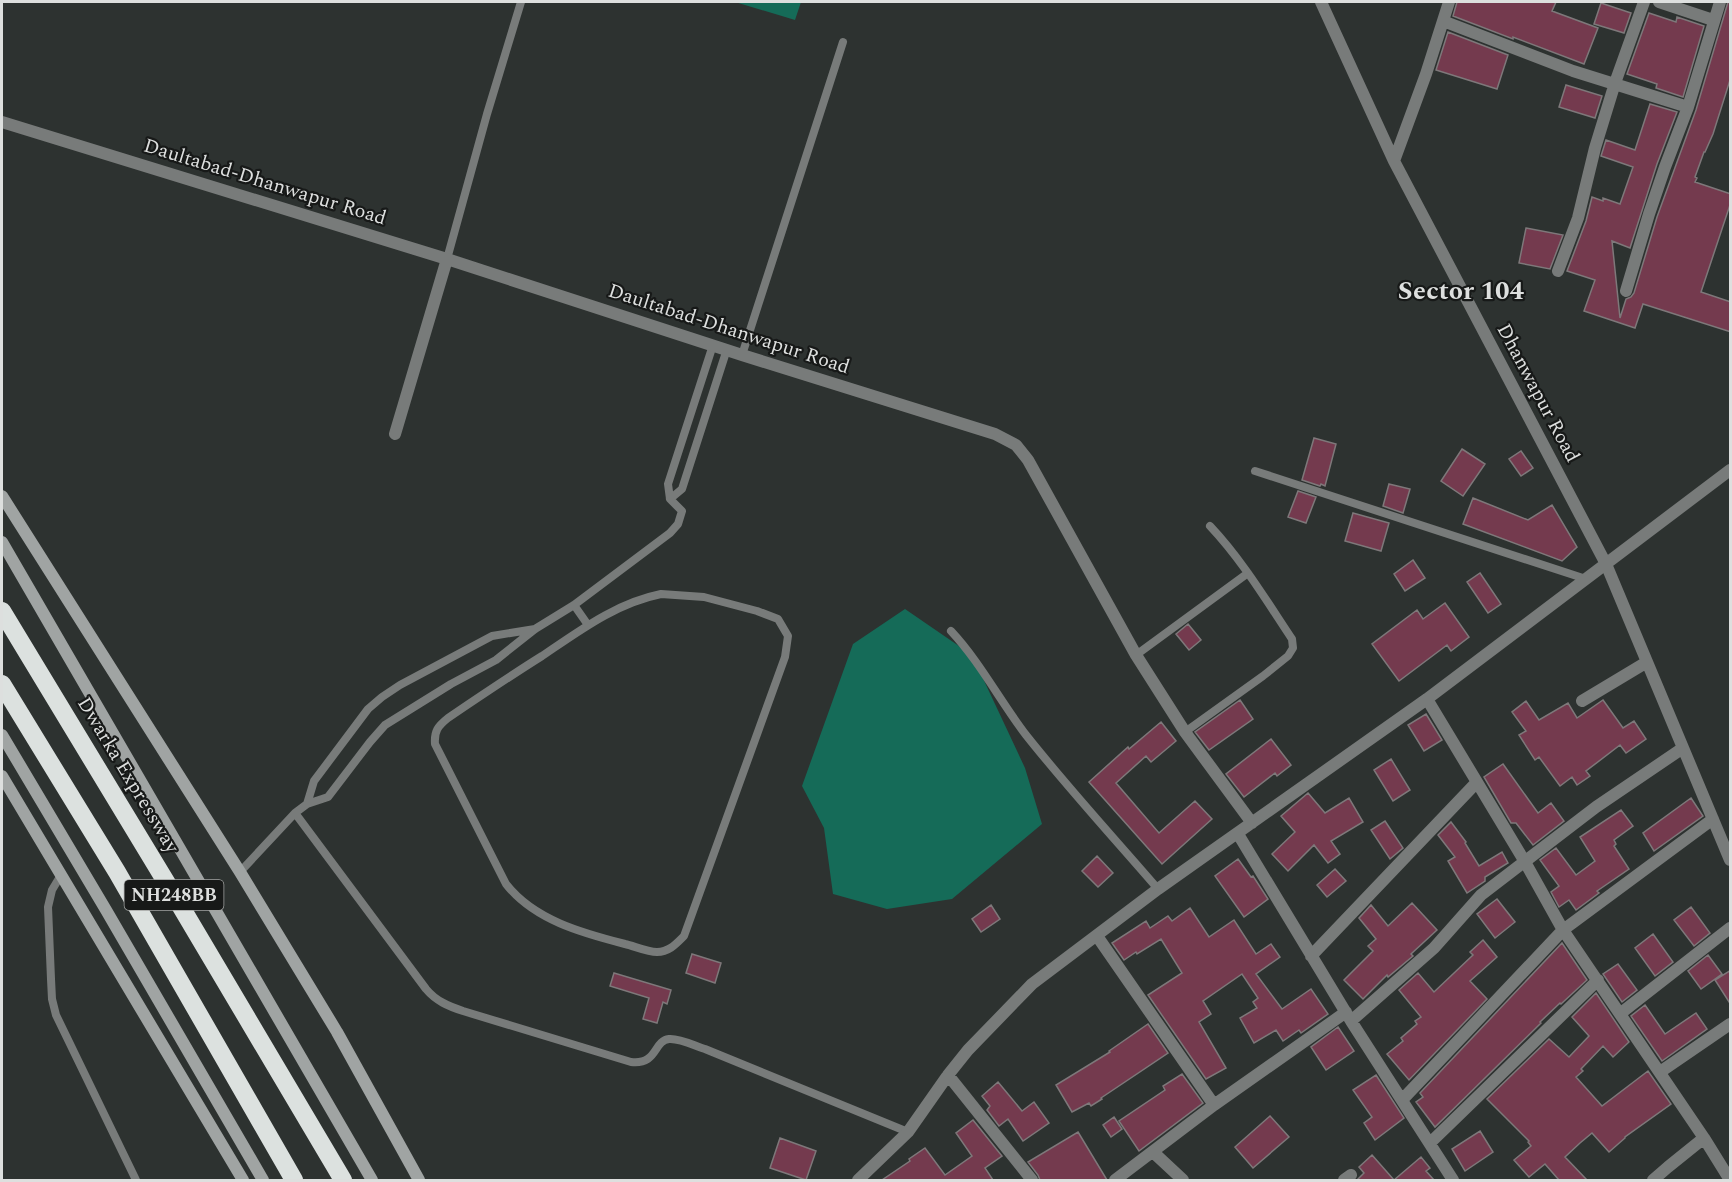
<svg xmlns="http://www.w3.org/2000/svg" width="1732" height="1182" font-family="Spectral,serif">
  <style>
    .water { fill: #156b58 }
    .building { fill: #743a4e; stroke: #7e787a; stroke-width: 1.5 }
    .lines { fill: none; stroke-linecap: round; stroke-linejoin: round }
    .lane { stroke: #787b7a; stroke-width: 8 }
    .street { stroke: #787b7a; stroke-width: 12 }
    .secondary { stroke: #a0a4a3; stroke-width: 12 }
    .highway { stroke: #dce1df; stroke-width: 18 }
    .labels { text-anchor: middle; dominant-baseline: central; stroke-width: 4.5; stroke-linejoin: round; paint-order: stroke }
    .shield { fill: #171918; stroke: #a2a4a3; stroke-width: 1.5 }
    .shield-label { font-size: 18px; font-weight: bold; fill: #dddfde }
    .street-label { font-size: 20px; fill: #dddfde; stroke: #171918 }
    .district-label { font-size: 26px; font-weight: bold; fill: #dddfde; stroke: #171918 }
  </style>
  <rect width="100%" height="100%" fill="#2d3230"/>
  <!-- water -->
  <path class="water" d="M735 2H801L795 20Z
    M905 609 972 655 1025 768 1042 824 952 899 887 909 833 894 824 828 802 786 853 644Z"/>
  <!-- building -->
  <path class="building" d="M1457 2H1556L1552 11 1598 28 1584 64 1513 37V39L1453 16Z
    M1728 2H1731V77L1713 134 1705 152H1704L1695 177 1697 178 1695 182 1731 194V202L1701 292 1731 302V332L1643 304 1635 328 1584 311 1595 280 1567 271 1586 221 1592 197 1603 201V198L1620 204 1633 167 1601 156 1606 140 1635 150 1650 104 1677 112 1657 164 1630 248 1612 241 1620 318 1626 299 1631 297 1634 293 1657 217 1696 110Z
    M1601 3 1631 13 1624 33 1594 24Z
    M1649 13 1676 22 1677 17 1704 26 1683 97 1656 88 1657 84 1627 74Z
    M1448 32 1508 55 1497 89 1436 70Z
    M1566 85 1602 96 1595 118 1559 107Z
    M1526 228 1563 235 1550 269 1519 263Z
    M1314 438 1336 444 1325 486 1321 484 1320 486 1302 480Z
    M1462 449 1485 464 1463 496 1441 481Z
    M1521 451 1533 468 1521 476 1509 459Z
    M1389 484 1410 489 1403 513 1383 506Z
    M1298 491 1316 497 1306 523 1288 517Z
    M1473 498 1528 520 1552 505 1577 547 1562 561 1463 524Z
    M1353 513 1389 523 1381 551 1345 541Z
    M1413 560 1425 578 1405 591 1394 574Z
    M1480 573 1501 604 1488 613 1467 582Z
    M1445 603 1469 637 1451 651 1447 645 1399 681 1372 644 1417 610 1423 619Z
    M1188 624 1201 640 1189 650 1176 634Z
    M1240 700 1253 719 1209 750 1195 732Z
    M1603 700 1623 728 1634 721 1646 739 1626 753 1620 745 1586 771 1590 776 1577 785 1572 777 1560 786 1539 757 1535 760 1519 735 1526 731 1512 712 1526 701 1539 720 1568 703 1577 718Z
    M1426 714 1442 740 1424 751 1408 725Z
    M1161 722 1176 741 1151 762 1146 756 1116 783 1159 833 1195 801 1212 819 1162 864 1089 782 1128 747 1129 749Z
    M1271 739 1291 765 1277 776 1275 773 1244 797 1226 774Z
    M1391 759 1410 790 1393 801 1374 770Z
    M1503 764 1538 813 1551 803 1564 821 1533 845 1516 823H1511L1484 777Z
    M1308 793 1325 813 1349 798 1363 822 1331 841 1340 854 1328 863 1314 845 1288 871 1272 854 1295 832 1281 816Z
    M1691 798 1703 816 1654 851 1643 833Z
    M1621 810 1633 826 1614 840 1616 844 1614 846 1629 869 1597 891 1599 893 1576 910 1569 900 1559 907 1551 892 1559 886 1540 860 1556 848 1576 875 1595 861 1580 837Z
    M1385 821 1403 848 1390 859 1371 830Z
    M1451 822 1466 842 1465 843 1479 866 1502 852 1508 863 1485 877V881L1467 893 1448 861 1455 857 1438 835Z
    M1097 856 1113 873 1098 887 1082 871Z
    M1238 859 1251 877 1253 876 1268 899 1244 917 1215 876Z
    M1335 869 1346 881 1327 897 1317 885Z
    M1497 899 1515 922 1495 938 1477 914Z
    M1412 903 1437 930 1411 954 1413 956 1388 977 1387 975 1363 999 1344 980 1373 951 1368 946 1376 939 1359 918 1371 905 1388 926Z
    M991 905 1000 919 981 932 972 919Z
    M1691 907 1710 933 1694 946 1674 920Z
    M1190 908 1209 937 1234 920 1256 954 1271 944 1280 957 1256 974 1282 1009 1311 989 1328 1014 1301 1033 1299 1030 1283 1041 1276 1030 1254 1043 1240 1018 1257 1008 1253 1002 1258 998 1242 974 1203 1001 1211 1014 1199 1022 1226 1068 1206 1079 1148 995 1182 973 1161 939 1137 954 1136 952 1124 960 1112 943 1146 921 1150 928 1168 916 1172 921Z
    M1653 934 1673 962 1655 976 1635 948Z
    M1483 940 1497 957 1470 981 1487 999 1409 1080 1387 1054 1403 1041 1401 1038 1417 1024 1415 1021 1421 1017 1399 990 1418 973 1434 992 1473 955 1470 952Z
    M1562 943 1587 980 1561 1004 1560 1003 1540 1022 1541 1023 1435 1127 1416 1102 1423 1097 1420 1093Z
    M692 954 721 963 715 983 686 973Z
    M1708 955 1722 974 1701 989 1688 971Z
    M1618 964 1637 990 1622 1002 1603 974Z
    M1731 970V1005L1715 980Z
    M614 973 671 990 667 1004 663 1002 657 1023 643 1019 649 998 610 986Z
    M1596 993 1629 1042 1613 1057 1603 1046 1581 1069 1583 1071 1576 1077 1602 1106 1648 1071 1671 1104 1625 1137V1138L1609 1152 1592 1133 1580 1143 1565 1157 1587 1180H1559L1545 1164 1529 1177 1514 1160 1531 1146 1528 1142 1529 1141 1487 1099 1549 1039 1569 1057 1589 1036 1572 1017Z
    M1645 1005 1665 1034 1696 1013 1707 1029 1662 1061 1631 1016Z
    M1148 1024 1168 1053 1101 1098 1102 1099 1091 1106 1089 1103 1072 1112 1056 1085 1110 1052 1109 1051Z
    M1338 1027 1354 1051 1326 1070 1311 1047Z
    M1182 1074 1203 1103 1139 1151 1119 1121 1165 1090 1163 1086Z
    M1376 1075 1404 1118 1375 1140 1364 1123 1372 1117 1353 1090Z
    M998 1082 1022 1111 1034 1102 1049 1123 1023 1141 1008 1119 999 1126 987 1110 990 1106 982 1096Z
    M1270 1116 1289 1137 1253 1168 1235 1147Z
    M1114 1117 1122 1129 1111 1137 1103 1125Z
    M973 1120 1002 1156 985 1168 993 1180H882L910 1161 909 1159 925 1148 945 1175 972 1156 956 1133Z
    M1480 1131 1493 1152 1465 1171 1452 1149Z
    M1078 1132 1107 1180H1040L1038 1175 1028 1162Z
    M780 1138 816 1151 806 1180 770 1168Z
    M1372 1155 1394 1180 1421 1157 1430 1168 1426 1171 1434 1180H1357L1364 1173 1359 1167Z"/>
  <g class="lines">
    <!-- lane -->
    <path class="lane" d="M447 259 487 114 521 2
      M742 355 843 42
      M1255 471 1586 579
      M670 499 682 489 727 349
      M661 594 704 597 757 611 778 619 788 636 785 657 684 936C676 944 669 952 657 952 647 952 634 946 625 944 582 933 534 920 506 884L435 744C434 731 438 726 448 718 479 697 510 676 542 656 579 631 616 603 661 594Z
      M574 605 588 625
      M951 631C980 662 1000 701 1026 735 1068 788 1114 838 1158 889
      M1136 655 1248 573
      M1185 732 1263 676 1288 656 1293 648 1292 639C1266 600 1242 560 1210 526
      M307 804 314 781 368 709 382 697 400 685 492 636 535 629
      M295 813 426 989C436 1001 448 1006 463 1011L631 1062C658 1065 653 1041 669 1039 680 1038 695 1046 705 1049L908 1132
      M240 872 295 813 307 804 328 797 370 742 385 725 451 684 496 660 535 629 574 605 670 533 678 524 682 511 670 499 668 484 713 345
      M61 875 52 890 48 907 51 979 52 999 56 1015 136 1180"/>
    <!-- street -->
    <path class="street" d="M1321 2 1394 161 1606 564 1730 860
      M1659 2 1713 20
      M1443 21 1573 71 1688 107
      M2 122 447 259 742 355 995 434 1016 445 1028 460 1136 655 1185 732 1252 823
      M1394 161 1426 74 1449 2
      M1558 271 1578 218 1595 148 1615 83 1644 2
      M1626 291 1649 214 1665 167 1688 107 1720 2
      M395 434 447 259
      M1427 699 1525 862 1563 930 1704 1138 1730 1180
      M1582 701 1647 662
      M1238 834 1351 1021 1453 1180
      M1097 936 1214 1105
      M1311 956 1477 782
      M1621 1013 1730 928
      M1351 1021 1434 948 1481 895 1596 807 1683 748
      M1660 1072 1730 1024
      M948 1075 1032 1180
      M1402 1100 1563 930 1713 819
      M1430 1143 1598 980
      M1153 1152 1183 1180
      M858 1180 908 1132 948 1075 968 1050 1032 984 1158 889 1427 699 1730 470
      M1115 1180 1214 1105 1346 1012
      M1344 1180 1351 1175
      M1653 1180 1668 1167 1704 1138"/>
    <!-- secondary -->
    <path class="secondary" d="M2 496 240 872 337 1032 419 1180
      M2 542 372 1180
      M2 735 106 910 263 1180
      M2 776 243 1180"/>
    <!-- highway -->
    <path class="highway" d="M2 611 177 900 343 1180
      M2 684 117 872 294 1180"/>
  </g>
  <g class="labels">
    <!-- shield labels -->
    <rect class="shield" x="124.5" y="880" width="99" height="30" rx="4.5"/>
    <g class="shield-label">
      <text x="174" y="895">NH248BB</text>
    </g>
    <!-- street labels -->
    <g class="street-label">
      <text transform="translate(265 182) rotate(17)">Daultabad-Dhanwapur Road</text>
      <text transform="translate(729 329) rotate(18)">Daultabad-Dhanwapur Road</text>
      <text transform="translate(1538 393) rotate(62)">Dhanwapur Road</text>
      <text transform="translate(128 775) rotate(59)">Dwarka Expressway</text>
    </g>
    <!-- district labels -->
    <g class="district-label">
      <text x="1461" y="291">Sector 104</text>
    </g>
  </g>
  <!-- border -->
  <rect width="1732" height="1182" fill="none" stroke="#dddfde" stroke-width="6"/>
</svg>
